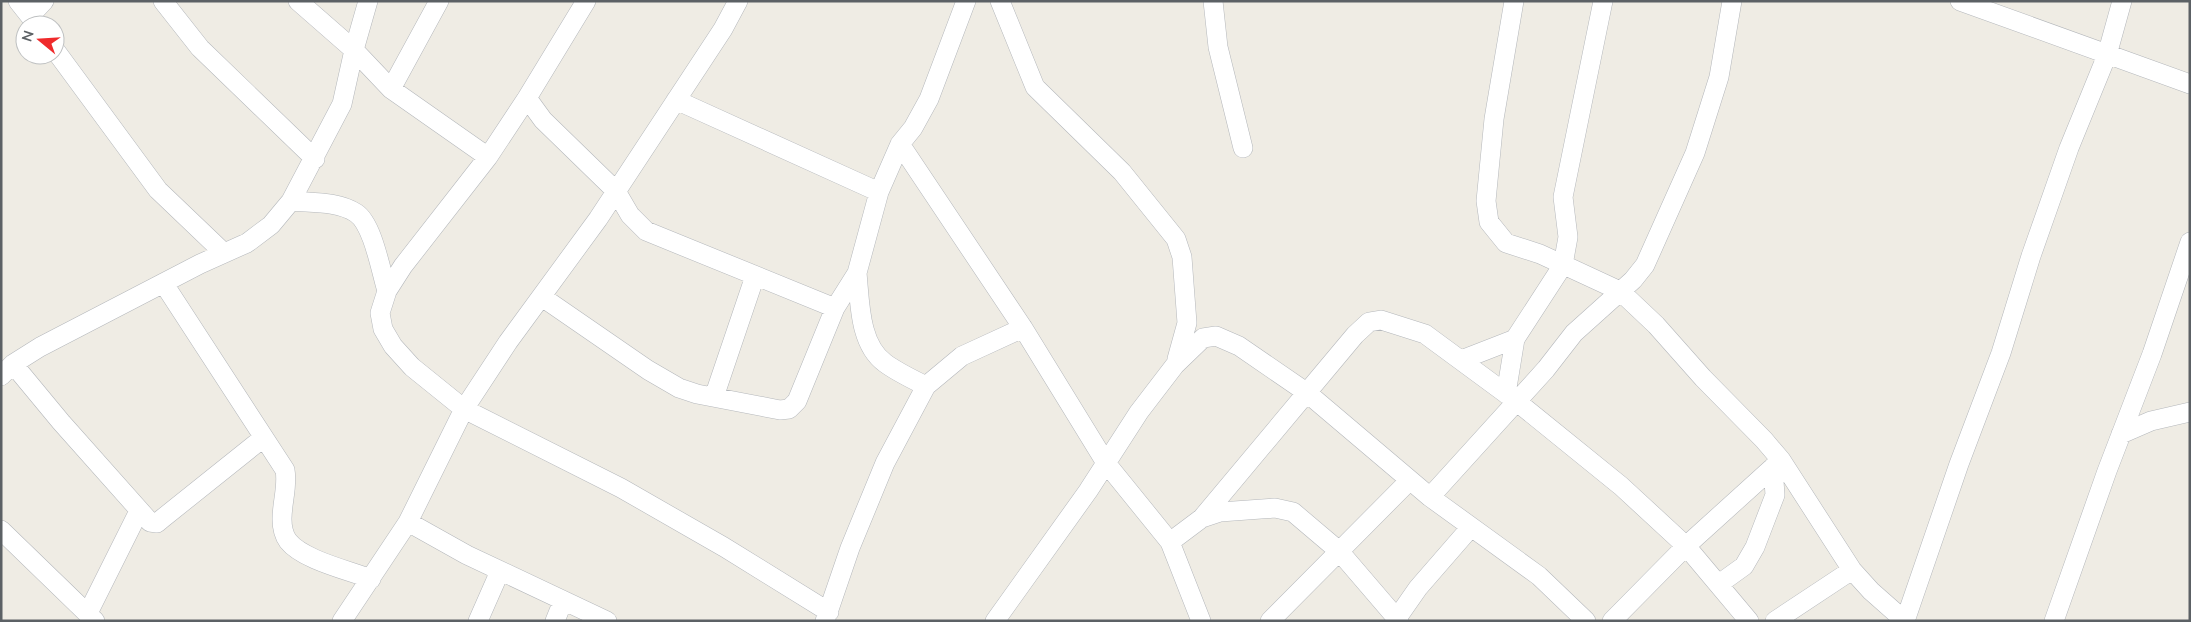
<svg xmlns="http://www.w3.org/2000/svg" width="2191" height="622" font-family="'Nunito Sans',sans-serif">
  <style>
    .lines { fill: none; stroke-linecap: round; stroke-linejoin: round }
    .minor-casing { stroke: #b4b7bb; stroke-width: 20 }
    .minor { stroke: #fff; stroke-width: 19 }
  </style>
  <rect width="100%" height="100%" fill="#efece4"/>
  <g class="lines">
    <defs>
      <path id="minor" d="M18 1 37 25
        M163 1 200 48 315 159
        M298 1 354 50 391 89 488 157
        M586 1 527 98 488 157 403 266 387 291 380 313 383 329 393 346 412 367 464 409 621 488 724 547 829 612
        M1000 1 1035 87 1122 172 1176 239 1182 257 1187 323 1177 359
        M1213 1 1218 47 1243 148
        M1514 1 1494 119 1486 201 1489 222 1506 243 1540 254 1620 291 1656 325 1703 378 1764 440 1781 460 1852 570 1871 591 1905 621
        M1960 1 2190 84
        M30 16 44 1
        M55 50 158 190 224 253
        M391 89 439 1
        M527 98 543 120 616 191 630 215 646 231 835 308
        M676 100 879 192
        M900 144 1023 328 1106 463 1170 542 1201 621
        M291 201C312 203 338 201 356 213 373 224 381 272 387 291
        M857 273C860 302 859 344 885 363 897 372 912 379 926 386
        M164 284 285 470C288 486 282 502 282 519 282 527 283 534 288 541 303 560 348 570 371 579
        M542 297 648 370 679 388 697 394 780 410 789 409 797 401 835 308 857 273 879 192 900 144 913 128 929 99 966 1
        M1461 360 1515 339
        M13 364 61 422 150 522 157 523 163 518 263 438
        M1 376 13 364 40 347 200 264 247 243 271 225 291 201 342 104 354 50 368 1
        M1506 394 1515 339 1563 265 1568 237 1563 197 1603 1
        M714 397 755 276
        M2121 434 2151 421 2190 412
        M1430 497 1546 369 1574 333 1633 280 1645 265 1695 153 1719 77 1732 1
        M1202 518 1220 512 1275 508 1293 512 1339 551 1399 621
        M408 522 467 555 607 621
        M1 530 95 621
        M1170 542 1202 518 1355 335 1369 322 1381 320 1425 334 1516 401 1621 486 1686 546 1749 621
        M1719 584 1744 566 1755 547 1775 495 1773 467
        M88 613 139 511
        M342 621 408 522 464 409 508 342 598 219 723 29 738 1
        M478 621 500 571
        M555 621 563 601
        M825 621 850 548 885 463 926 386 962 356 1023 328
        M995 621 1088 491 1139 412 1175 365 1203 338 1216 336 1239 346 1306 392 1430 497 1539 576 1586 621
        M1270 621 1410 480
        M1395 621 1418 588 1471 527
        M1612 621 1686 546 1781 460
        M1775 621 1852 570
        M1905 621 1959 464 2001 353 2031 256 2069 148 2107 55 2122 1
        M2054 621 2107 471 2152 354 2190 242"/>
    </defs>
    <!-- minor casing -->
    <use href="#minor" class="minor-casing"/>
    <!-- minor -->
    <use href="#minor" class="minor"/>
  </g>
  <!-- border -->
  <rect width="2191" height="622" fill="none" stroke="#5c6165" stroke-width="5"/>
  <!-- north arrow -->
  <g transform="translate(40 40) rotate(288)"><circle r="24" fill="#ffffff" stroke="#bec0c1"/>
  <path d="M0-4L9 19L0 12L-9 19Z" fill="#ef2a2b"/>
  <text y="-8" font-size="14" font-weight="bold" text-anchor="middle" fill="#5c6165">N</text>
  </g>
</svg>
